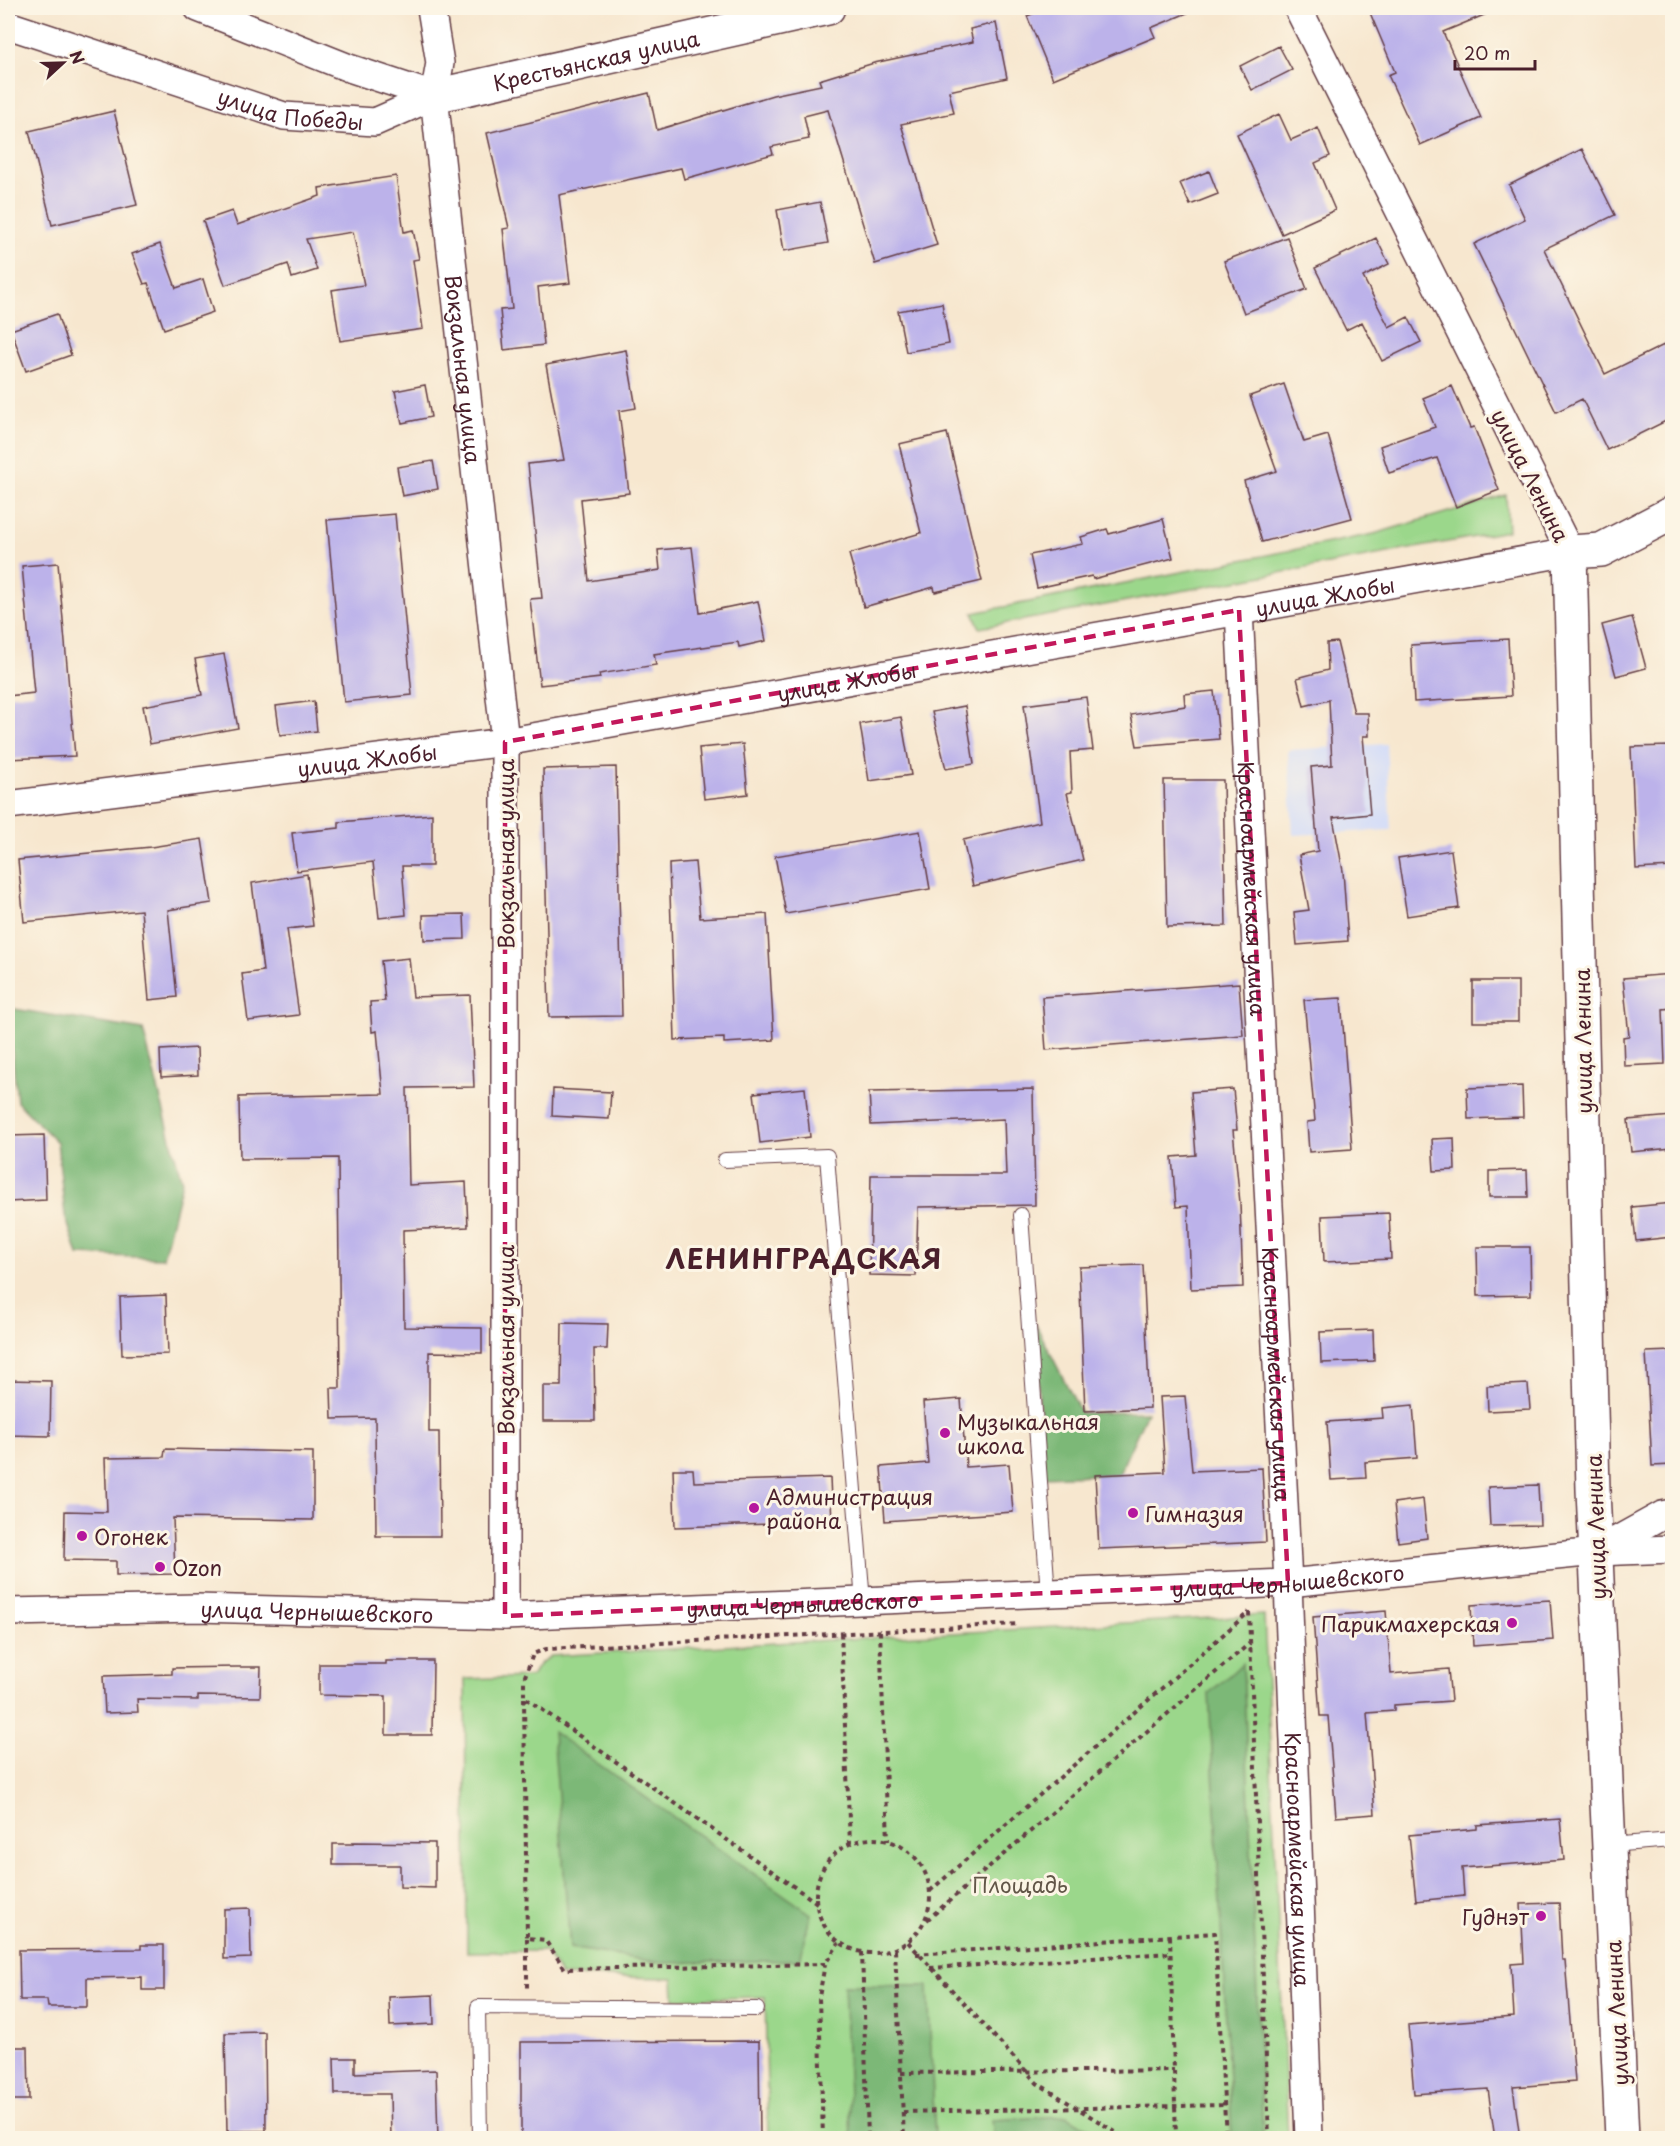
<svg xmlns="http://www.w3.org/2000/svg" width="1680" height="2146" font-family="'Playpen Sans',sans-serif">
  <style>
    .built { fill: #d0daf9 }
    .green { fill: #9bd78b; stroke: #727b5b; stroke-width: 1.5 }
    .forest { fill: #7cb877; stroke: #636c51; stroke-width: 1.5 }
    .building { fill: #bcb2ea }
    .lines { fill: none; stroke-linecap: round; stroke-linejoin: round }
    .service-casing { stroke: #643d44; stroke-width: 16 }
    .minor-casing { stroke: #643d44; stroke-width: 30 }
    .tertiary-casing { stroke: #643d44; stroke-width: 36 }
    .path { stroke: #643d44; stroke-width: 4; stroke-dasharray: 4.5 4.5; stroke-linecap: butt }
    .service { stroke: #fff; stroke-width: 14 }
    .minor { stroke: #fff; stroke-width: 27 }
    .tertiary { stroke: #fff; stroke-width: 33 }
    .marked { fill: none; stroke: #c2185b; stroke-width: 4.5; stroke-dasharray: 12 8; stroke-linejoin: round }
    .poi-dot { fill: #b5179e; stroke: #fcf5e5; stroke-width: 2 }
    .labels { text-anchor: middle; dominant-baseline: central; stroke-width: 6; stroke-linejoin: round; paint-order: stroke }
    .street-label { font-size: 21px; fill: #4a1f2b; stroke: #fcf5e5 }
    .poi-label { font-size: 21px; fill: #4a1f2b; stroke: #fcf5e5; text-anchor: start }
    .park-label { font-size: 21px; fill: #625648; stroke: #fcf5e5 }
    .district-label { font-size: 27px; font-weight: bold; letter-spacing: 1.5px; fill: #4a1f2b; stroke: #fcf5e5 }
  </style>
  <rect width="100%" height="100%" fill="#fcf5e5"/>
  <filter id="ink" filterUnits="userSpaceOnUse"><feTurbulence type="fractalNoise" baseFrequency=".0167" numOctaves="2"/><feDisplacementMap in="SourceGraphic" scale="12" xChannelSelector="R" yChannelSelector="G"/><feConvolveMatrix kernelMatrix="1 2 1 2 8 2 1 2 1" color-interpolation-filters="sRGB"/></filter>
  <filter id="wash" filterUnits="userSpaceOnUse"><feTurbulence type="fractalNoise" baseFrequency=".008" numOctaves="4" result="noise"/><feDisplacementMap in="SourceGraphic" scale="24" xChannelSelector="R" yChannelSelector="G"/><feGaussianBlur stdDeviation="1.35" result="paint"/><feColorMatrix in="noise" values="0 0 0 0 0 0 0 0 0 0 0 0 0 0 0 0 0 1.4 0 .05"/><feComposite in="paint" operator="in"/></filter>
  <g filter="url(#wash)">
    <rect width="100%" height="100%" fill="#f7e7cf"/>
    <!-- built -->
    <path class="built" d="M1386 744 1391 830 1293 835 1288 750Z"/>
    <!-- green -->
    <path class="green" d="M1506 495 1508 531 980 628 973 613 1374 534Z
      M1264 1615 1288 2138H768L765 1997 674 1999 673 1978 561 1976 545 1951 467 1952 465 1679 531 1677 540 1663 551 1656Z"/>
    <!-- forest -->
    <path class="forest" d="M8 1008 143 1030 182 1182 163 1258 78 1255 65 1215 57 1142 17 1102Z
      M1034 1321 1081 1413 1147 1412 1119 1474 1044 1477Z
      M1243 1663 1263 2138H1232L1209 1693Z
      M553 1732 811 1914 799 1960 662 1963 570 1948Z
      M844 1985 928 1986 935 2138H851Z
      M1067 2116 1106 2138H994L992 2120Z"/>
    <g id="blocks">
      <!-- building -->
      <path class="building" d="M1048 8H1199L1151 28 1155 37 1053 79 1027 16Z
        M1368 8H1501L1443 32 1481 118 1420 145 1388 75 1395 72Z
        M996 23 1007 78 949 91 954 113 901 124 937 245 875 264 828 110 804 116 809 139 771 147 773 154 684 179 681 168 559 195 570 283 538 287 544 345 504 350 500 310 512 309 503 229 509 228 487 133 649 93 657 130 773 95 821 85 819 80 874 63 973 42 970 29Z
        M1279 46 1292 70 1252 90 1240 66Z
        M114 111 137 205 52 225 29 131Z
        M1279 114 1291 140 1318 128 1330 156 1315 163 1335 210 1282 234 1237 134Z
        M1582 149 1615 215 1544 249 1605 374 1672 341V418L1607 450 1582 399 1556 412 1474 244 1525 219 1509 185Z
        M1209 171 1218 194 1190 205 1180 183Z
        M396 176 404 232 413 230 419 259 413 260 423 329 340 341 332 290 364 285 353 232 306 239 317 270 292 278 288 264 225 285 203 221 232 211 237 225 320 196 319 188Z
        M820 202 828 243 784 251 777 210Z
        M1287 237 1307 289 1244 313 1224 261Z
        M1376 238 1389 264 1363 277 1389 327 1408 317 1421 342 1382 361 1362 322 1346 330 1315 268Z
        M160 244 176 288 203 279 213 312 164 329 148 283 144 284 132 254Z
        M942 303 949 344 906 352 898 311Z
        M57 314 71 355 26 371 11 330Z
        M626 350 636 408 619 411 629 493 581 499 589 581 660 570 658 550 692 547 700 613 758 601 766 641 739 647 738 642 654 654 656 665 599 674 600 678 540 685 530 599 542 598 528 464 564 460 546 365Z
        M1284 384 1304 442 1328 435 1352 518 1262 542 1244 481 1277 471 1250 396Z
        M425 385 431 417 402 423 395 391Z
        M1452 386 1470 428 1474 427 1499 490 1456 507 1437 458 1389 473 1380 446 1435 427 1423 398Z
        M947 433 982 581 935 592 934 587 864 607 849 554 921 533 899 444Z
        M433 461 438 489 402 496 397 467Z
        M395 514 412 695 344 702 327 520Z
        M1163 519 1173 558 1093 579 1092 576 1037 588 1030 555 1083 544 1081 537 1107 529 1109 534Z
        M58 563 75 756 8 759V696L34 693 22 566Z
        M1632 617 1646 668 1616 676 1602 625Z
        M1508 639 1511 696 1414 702 1411 645Z
        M1337 642 1354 713H1368L1369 736H1363L1370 814 1333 818 1343 871 1348 941 1297 945 1294 912 1309 910 1299 855 1318 851 1311 767 1332 765 1329 700 1304 706 1297 678 1328 670 1327 643Z
        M224 654 238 728 150 744 143 706 202 695 195 659Z
        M1214 691 1219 739 1137 746 1131 715 1185 706 1184 694Z
        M1086 697 1093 750 1070 752 1072 792 1067 793 1083 860 973 886 963 840 1040 822 1024 705Z
        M314 701 317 731 280 735 276 706Z
        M965 706 974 764 946 769 932 712Z
        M901 717 911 775 869 781 860 724Z
        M743 744 748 794 704 799 699 748Z
        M1672 746V867L1636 869 1631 747Z
        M616 767 622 1016 549 1017 543 769Z
        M1164 780H1223L1226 926 1167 927Z
        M432 814V866H402L406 915 379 918 373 862 297 871 292 833 339 828V822Z
        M920 831 930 889 786 914 775 856Z
        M202 839 212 903 168 910 177 997 149 1000 141 910 24 922 18 860 151 847Z
        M1451 850 1459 908 1407 916 1398 858Z
        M695 862 700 918 767 914 774 1040 724 1043V1038L675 1040 669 864Z
        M307 874 313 926 287 929 299 1015 248 1021 242 974 263 971 252 883Z
        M464 914 465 939 424 940 423 915Z
        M409 958 413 997 470 995 474 1087 407 1088 409 1185 466 1182 468 1227 403 1230 404 1327 482 1328V1353L429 1352V1432H439L440 1536H376L375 1418 332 1419 331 1388H340L338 1158 240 1159 239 1097 383 1094 377 1031 372 1032 370 1002 385 1001 381 961Z
        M1672 974V1008L1663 1009 1665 1064 1624 1066 1623 1037 1629 1036 1623 978Z
        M1473 981H1518V1022H1473Z
        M1239 983 1243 1035 1046 1050 1042 997Z
        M1341 998 1352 1149 1309 1152 1307 1122 1315 1121 1304 1000Z
        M197 1048 198 1075 161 1077 160 1050Z
        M1522 1086 1523 1117 1468 1119 1467 1088Z
        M805 1088 810 1137 760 1143 754 1093Z
        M553 1089 611 1092 609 1119 552 1116Z
        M1033 1089 1035 1205 918 1207 916 1276 869 1275 871 1175H1006L1004 1119 871 1125 869 1092Z
        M1233 1089 1237 1130H1233L1240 1203 1243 1287 1191 1289 1188 1206 1176 1207 1172 1157 1196 1155 1191 1092Z
        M1672 1116V1148L1631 1152 1628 1120Z
        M44 1135 46 1200 8 1202V1136Z
        M1454 1138 1455 1170 1434 1171 1432 1139Z
        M1527 1170 1528 1197H1489V1171Z
        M1672 1203V1237L1636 1241 1632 1207Z
        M1389 1213 1391 1259 1324 1262 1322 1216Z
        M1477 1247H1530L1531 1295 1478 1296Z
        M1143 1265 1150 1408 1085 1411 1079 1267Z
        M166 1295 168 1354 122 1355 120 1297Z
        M562 1323 608 1324 607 1349H594L595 1421H543V1386H561Z
        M1373 1330 1374 1361 1321 1363 1320 1332Z
        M1672 1351V1465L1652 1466 1646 1352Z
        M8 1380 51 1381 50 1436 8 1435Z
        M1528 1384 1530 1409 1488 1411 1487 1386Z
        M1185 1396 1192 1471 1262 1468 1266 1542 1099 1549 1095 1475 1165 1472 1160 1397Z
        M961 1399 966 1467 1009 1464 1013 1512 885 1521 881 1467 928 1463 923 1402Z
        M1413 1405 1417 1458 1365 1462 1366 1478 1331 1480 1327 1422 1383 1418 1382 1408Z
        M165 1449 313 1452V1520L173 1518 175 1574 116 1575V1561L64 1560 65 1511 107 1512 105 1458 164 1457Z
        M673 1469H693L694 1482 830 1478 832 1522 675 1527Z
        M1538 1485 1540 1525 1490 1526 1488 1487Z
        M1423 1499 1427 1538 1398 1542 1394 1503Z
        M1550 1600 1553 1640 1473 1646 1471 1605Z
        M1386 1611 1391 1674 1448 1669 1451 1701 1394 1705V1711L1367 1713 1375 1814 1336 1817 1328 1716H1320L1313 1617Z
        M386 1661H433L432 1735H386V1696L319 1695V1664H386Z
        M236 1667H261L260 1697 198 1696V1700L137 1699 138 1712 105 1713 103 1676 172 1674V1668Z
        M1560 1819 1564 1860 1462 1868 1464 1896 1416 1901 1409 1835 1477 1829V1825Z
        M353 1842 435 1843V1888L400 1887V1865H333V1844H353Z
        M1559 1903 1562 1960H1565L1575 2082 1513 2087 1520 2139H1495L1488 2089 1414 2094 1408 2025 1514 2017 1511 1964 1524 1963 1521 1904Z
        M250 1908 251 1958 224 1959V1909Z
        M141 1945H164V1990H142V1977L87 1978V2007H48L47 2000H20L19 1950 141 1949Z
        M433 1995 434 2024 390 2026 389 1997Z
        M265 2032 266 2131H227L225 2033Z
        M759 2041 760 2139H521V2042Z
        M8 2047H28L29 2100H8Z
        M334 2058H355V2073L436 2070 438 2139H391L390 2094H335Z"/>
    </g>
  </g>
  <g filter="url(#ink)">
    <use href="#blocks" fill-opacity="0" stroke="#643d44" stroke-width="1.5"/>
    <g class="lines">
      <defs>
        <path id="service" d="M725 1160 827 1156 863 1602
          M1021 1215 1048 1594
          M1609 1845 1672 1840
          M480 2138 478 2007 757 2009"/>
        <g id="minor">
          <path d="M198 8 349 68 434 96"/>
          <path id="s1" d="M431 8 440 63 434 96 505 742V1616"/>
          <path id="s2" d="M8 25 284 116 375 122 434 96"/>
          <path id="s3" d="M1239 610 1288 1583 1309 2138"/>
          <path id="s4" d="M8 805 505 742 1570 552 1298 8"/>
          <path d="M1599 1550 1662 1515 1672 1513"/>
          <path id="s5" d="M8 1612 197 1608 505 1616 1288 1583 1596 1552 1672 1549"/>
        </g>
        <g id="tertiary">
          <path id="s6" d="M434 96 828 8"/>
          <path d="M1622 2138 1593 1490 1570 552 1601 550 1672 513"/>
        </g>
      </defs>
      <!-- service casing -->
      <use href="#service" class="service-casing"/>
      <!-- minor casing -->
      <use href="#minor" class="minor-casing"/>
      <!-- tertiary casing -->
      <use href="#tertiary" class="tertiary-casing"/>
      <!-- path -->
      <path class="path" d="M1249 1612 1269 2138
        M880 1631 888 1841
        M841 1633 850 1843
        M524 1698 527 1938 545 1940 565 1969 825 1964 839 1943
        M816 1896a57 57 0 1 1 114 0a57 57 0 1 1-114 0Z
        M930 1891 1249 1612
        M817 1903 524 1697V1679L533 1654 546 1649 1018 1624
        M927 1920 1250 1643
        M1170 1936 1176 2138
        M527 1938V1988
        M908 1942 1037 2083 1125 2138
        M895 1950 904 2138
        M862 1952 868 2138
        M916 1954 1215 1933 1226 2138
        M930 1968 1171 1953
        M901 2073 1174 2070
        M903 2112 1224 2105
        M823 2138 819 1997 825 1964"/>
      <!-- service -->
      <use href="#service" class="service"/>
      <!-- minor -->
      <use href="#minor" class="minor"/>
      <!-- tertiary -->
      <use href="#tertiary" class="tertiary"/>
    </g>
  </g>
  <!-- marked area -->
  <path class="marked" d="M1239 610 1288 1583 505 1616V742Z"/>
  <!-- markers -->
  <g class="poi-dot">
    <circle cx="945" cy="1433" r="6"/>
    <circle cx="754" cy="1508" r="6"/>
    <circle cx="1133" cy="1513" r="6"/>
    <circle cx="82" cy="1536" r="6"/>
    <circle cx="160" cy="1567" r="6"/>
    <circle cx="1512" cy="1623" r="6"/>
    <circle cx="1541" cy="1916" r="6"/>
  </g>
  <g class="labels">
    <!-- street labels -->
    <g class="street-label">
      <text stroke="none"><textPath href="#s6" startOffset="166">Крестьянская улица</textPath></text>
      <text stroke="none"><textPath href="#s2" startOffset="296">улица Победы</textPath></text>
      <text stroke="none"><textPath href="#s1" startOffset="364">Вокзальная улица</textPath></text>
      <text transform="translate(1531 475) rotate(63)">улица Ленина</text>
      <text stroke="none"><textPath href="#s4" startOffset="1334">улица Жлобы</textPath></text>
      <text stroke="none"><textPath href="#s4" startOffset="848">улица Жлобы</textPath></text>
      <text stroke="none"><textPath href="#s4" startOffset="362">улица Жлобы</textPath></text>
      <text transform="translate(505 854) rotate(-90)">Вокзальная улица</text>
      <text stroke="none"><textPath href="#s3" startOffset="279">Красноармейская улица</textPath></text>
      <text transform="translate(1582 1041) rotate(-91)">улица Ленина</text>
      <text transform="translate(505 1340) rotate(-90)">Вокзальная улица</text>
      <text stroke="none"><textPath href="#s3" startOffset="765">Красноармейская улица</textPath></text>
      <text transform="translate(1595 1527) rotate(-92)">улица Ленина</text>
      <text stroke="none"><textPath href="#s5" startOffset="1281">улица Чернышевского</textPath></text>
      <text stroke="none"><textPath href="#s5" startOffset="795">улица Чернышевского</textPath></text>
      <text stroke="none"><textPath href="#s5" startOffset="309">улица Чернышевского</textPath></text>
      <text stroke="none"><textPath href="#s3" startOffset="1251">Красноармейская улица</textPath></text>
      <text transform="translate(1616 2013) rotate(-93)">улица Ленина</text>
    </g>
    <!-- poi labels -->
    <g class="poi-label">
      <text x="957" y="1421">Музыкальная<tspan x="957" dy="24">школа</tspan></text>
      <text x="766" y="1496">Администрация<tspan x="766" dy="24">района</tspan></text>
      <text x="1145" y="1513">Гимназия</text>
      <text x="94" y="1536">Огонек</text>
      <text x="172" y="1567">Ozon</text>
      <text x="1500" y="1623" text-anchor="end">Парикмахерская</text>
      <text x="1529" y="1916" text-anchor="end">Гуднэт</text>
    </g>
    <!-- park labels -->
    <g class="park-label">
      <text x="1020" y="1884">Площадь</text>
    </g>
    <!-- district labels -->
    <g class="district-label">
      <text x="804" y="1257">ЛЕНИНГРАДСКАЯ</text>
    </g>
  </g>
  <!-- margin -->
  <rect width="1680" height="2146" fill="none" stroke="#fcf5e5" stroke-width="30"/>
  <!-- north arrow -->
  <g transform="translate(63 63) rotate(68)" stroke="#fcf5e5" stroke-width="4.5" paint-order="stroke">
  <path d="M0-4.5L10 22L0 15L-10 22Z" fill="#4a1f2b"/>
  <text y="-9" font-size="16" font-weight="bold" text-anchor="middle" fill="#4a1f2b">N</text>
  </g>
  <!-- scale -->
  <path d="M1455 60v9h80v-9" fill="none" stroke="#4a1f2b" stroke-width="3"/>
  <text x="1464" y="60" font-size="18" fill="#4a1f2b" stroke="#fcf5e5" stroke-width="4.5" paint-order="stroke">20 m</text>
</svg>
